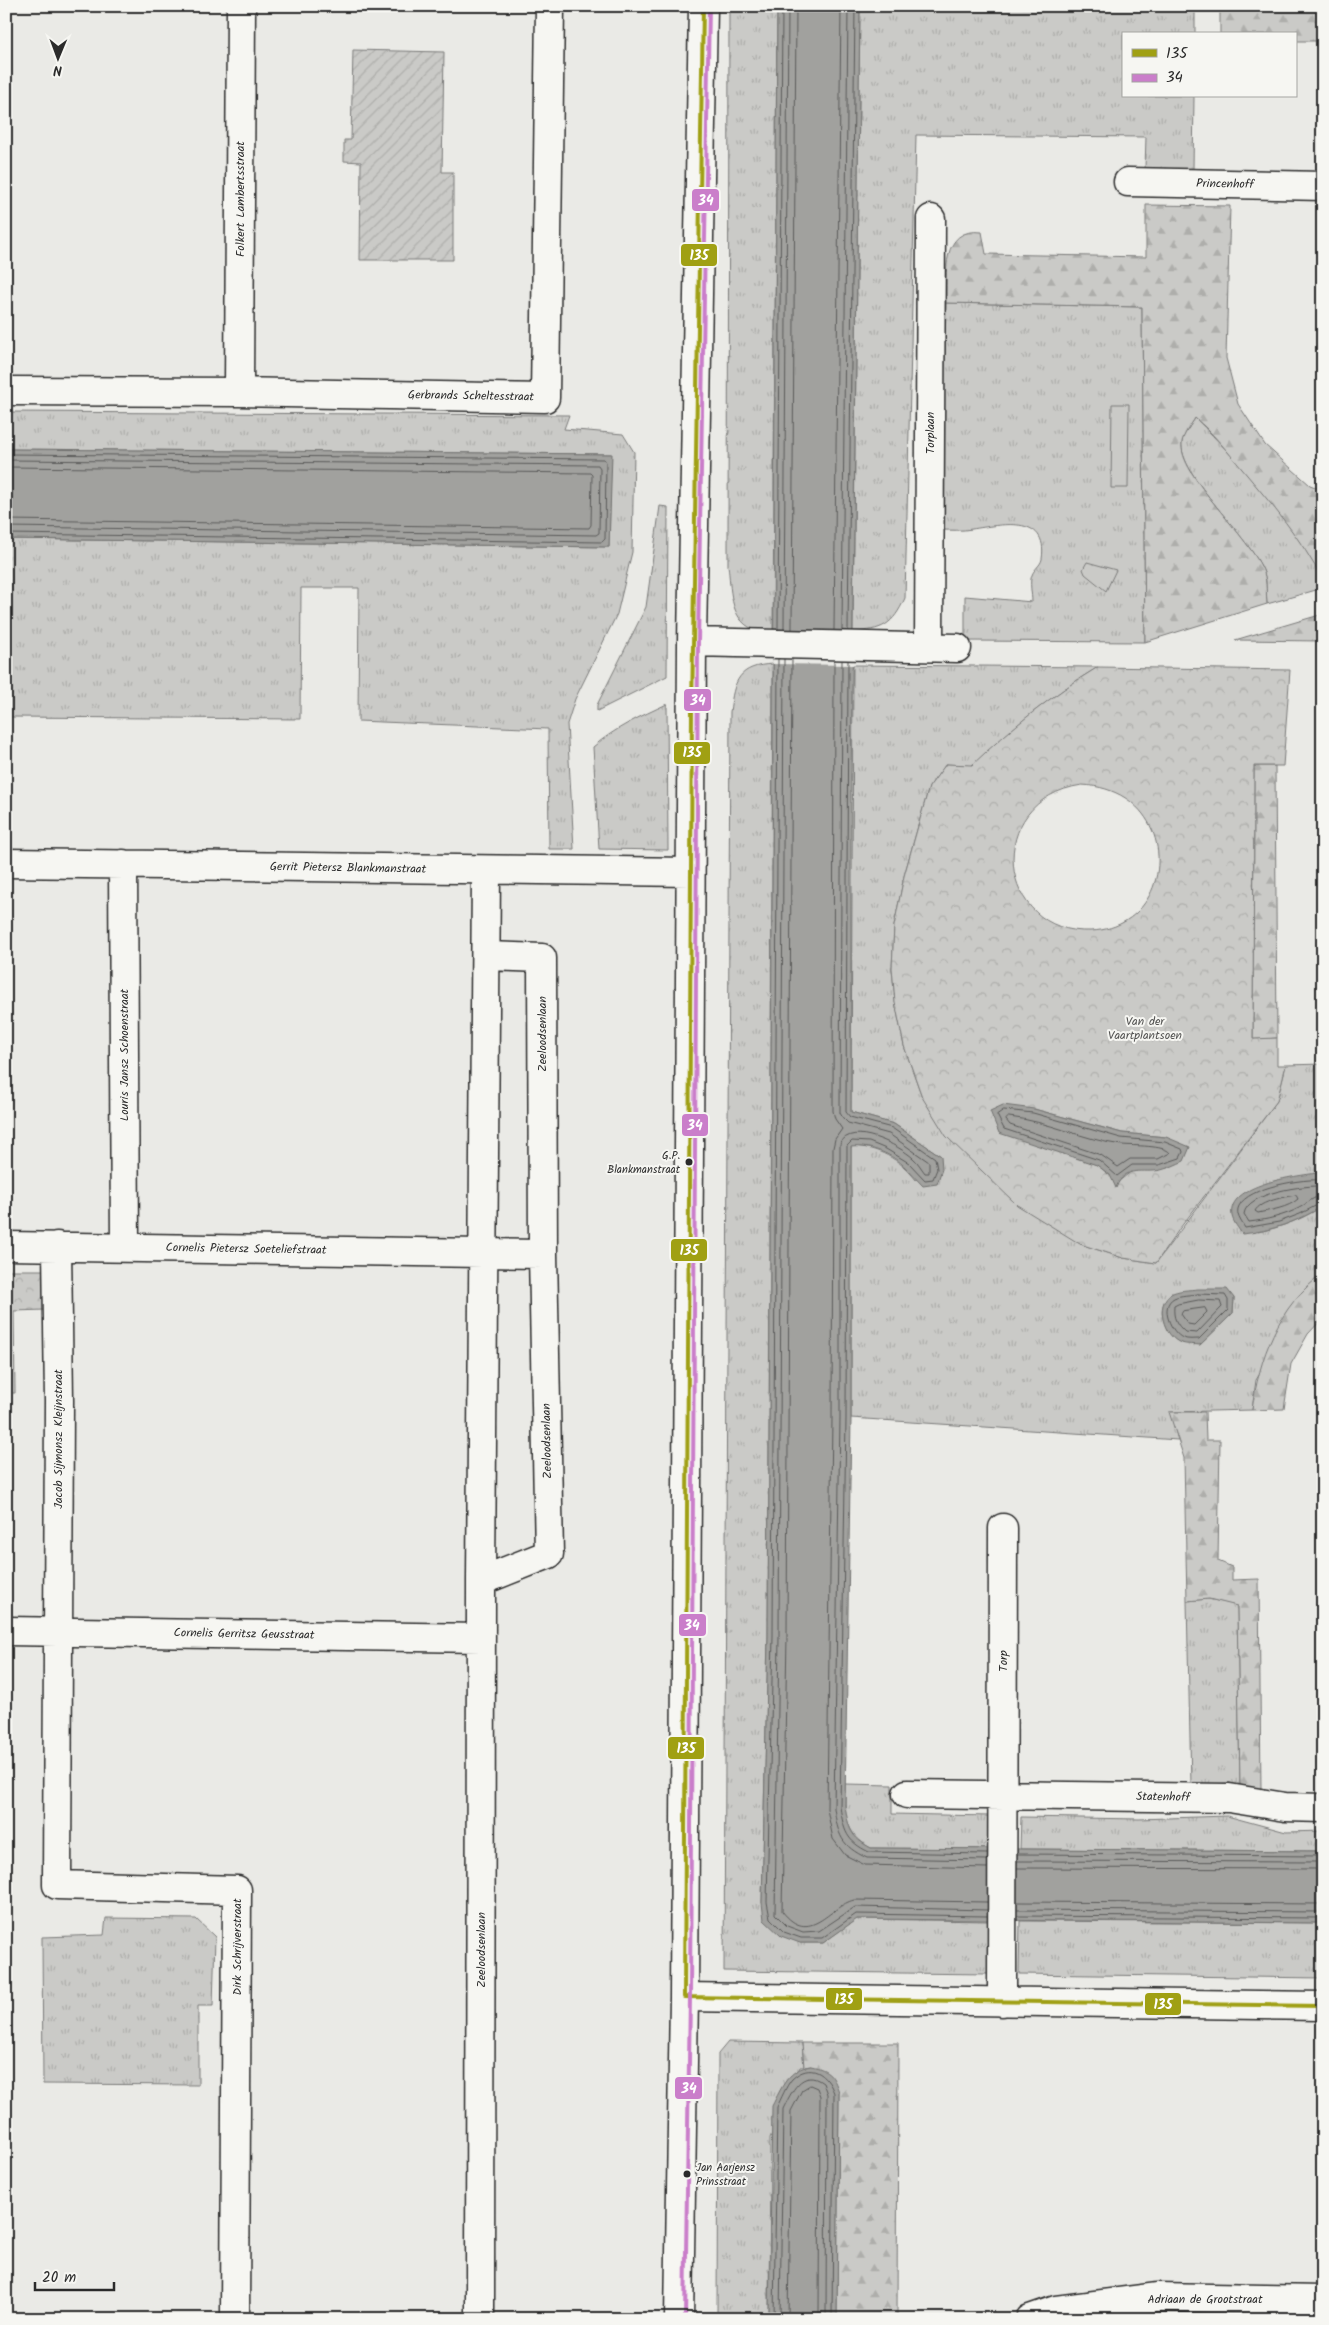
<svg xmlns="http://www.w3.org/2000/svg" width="1329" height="2325" font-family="Kalam,sans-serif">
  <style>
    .grass { fill: url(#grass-tufts); stroke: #7a7a79; fill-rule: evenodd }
    .forest { fill: url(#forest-firs); stroke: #7a7a79 }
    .park { fill: url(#park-crowns); stroke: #7a7a79; fill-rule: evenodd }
    .garden { fill: url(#garden-furrows); stroke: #7a7a79 }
    .pitch { fill: #cacac7; stroke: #7a7a79 }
    .water { fill: #a1a19e; stroke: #727270 }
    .pier { fill: #eaeae6 }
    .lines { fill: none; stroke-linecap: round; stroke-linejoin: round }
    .shore { stroke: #5a5a59; stroke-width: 1 }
    .minor-casing { stroke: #2b2b2b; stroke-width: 31 }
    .minor { stroke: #f6f6f2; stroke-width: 28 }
    .bus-1-casing { stroke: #f6f6f2; stroke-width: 8 }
    .bus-2-casing { stroke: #f6f6f2; stroke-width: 8 }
    .bus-1 { stroke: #a0a013; stroke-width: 4 }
    .bus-2 { stroke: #ca7eca; stroke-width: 4 }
    .bus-dot { fill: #2b2b2b; stroke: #f6f6f2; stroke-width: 2 }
    .labels { text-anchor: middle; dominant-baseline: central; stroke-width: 4; stroke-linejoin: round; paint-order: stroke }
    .bus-label { font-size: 11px; fill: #2b2b2b; stroke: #f6f6f2; text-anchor: end }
    .street-label { font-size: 12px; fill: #2b2b2b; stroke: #f6f6f2 }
    .park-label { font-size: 12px; fill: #535352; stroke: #f6f6f2 }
    .line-badge { stroke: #f6f6f2; stroke-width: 2 }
    .badge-label { font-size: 14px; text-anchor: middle; font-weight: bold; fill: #fff }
  </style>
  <defs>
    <pattern id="grass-tufts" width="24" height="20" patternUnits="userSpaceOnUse" patternTransform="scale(1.25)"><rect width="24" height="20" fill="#cacac7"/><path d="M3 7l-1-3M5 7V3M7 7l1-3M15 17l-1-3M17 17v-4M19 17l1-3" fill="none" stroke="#aeaeab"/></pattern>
    <pattern id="forest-firs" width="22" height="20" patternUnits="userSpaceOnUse" patternTransform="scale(1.25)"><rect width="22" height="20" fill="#cacac7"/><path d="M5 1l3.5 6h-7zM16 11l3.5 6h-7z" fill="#aeaeab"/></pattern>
    <pattern id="park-crowns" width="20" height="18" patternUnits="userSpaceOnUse" patternTransform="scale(1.25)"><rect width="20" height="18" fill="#cacac7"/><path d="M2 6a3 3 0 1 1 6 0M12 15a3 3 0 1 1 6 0" fill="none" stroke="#aeaeab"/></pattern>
    <pattern id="garden-furrows" width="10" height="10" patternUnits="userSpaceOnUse" patternTransform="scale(1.25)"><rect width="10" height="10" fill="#cacac7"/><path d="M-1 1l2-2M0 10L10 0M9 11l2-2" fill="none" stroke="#aeaeab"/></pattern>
  </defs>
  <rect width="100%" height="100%" fill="#eaeae6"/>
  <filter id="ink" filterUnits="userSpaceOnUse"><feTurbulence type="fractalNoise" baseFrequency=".02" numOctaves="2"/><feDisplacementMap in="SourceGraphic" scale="10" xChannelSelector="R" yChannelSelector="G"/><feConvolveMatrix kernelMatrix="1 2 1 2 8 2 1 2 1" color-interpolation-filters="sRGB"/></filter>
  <g filter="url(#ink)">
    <!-- grass -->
    <path class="grass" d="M729 6H777L773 630C767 630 759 631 753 629 729 619 731 587 728 565Z
      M860 6H1195V34H1123V96H1194L1193 169 1145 168 1146 137 916 135 905 598C893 625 882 631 853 631Z
      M946 303 1142 307 1145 642 965 641V596L1032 602C1032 594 1029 582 1032 575 1034 569 1041 565 1042 559 1049 513 999 525 972 529 962 531 951 530 941 530Z
      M6 412 569 415 564 429 623 434 634 452 632 552 617 614 575 699 567 724 574 849H549L548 729 358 721 359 588H301L300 719 10 717 11 584H6V539L609 547 611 454 6 449Z
      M1195 418C1223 444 1323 554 1323 588L1267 604C1266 594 1267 582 1264 573 1252 539 1177 474 1182 442 1183 434 1191 425 1195 418Z
      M660 506 668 507 667 676 597 711V705L646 607Z
      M773 664 768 1636 762 1903 800 1943H823L856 1919 989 1921V1974L724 1971 730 712C734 680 738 666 773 664Z
      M853 665 1098 667C1052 695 1011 728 972 766L946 764 929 787 904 876 894 926 892 968 895 1002 904 1046 922 1097 1080 1244 1123 1258 1156 1263 1277 1101 1286 1065 1323 1064V1175L1317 1173 1258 1232C1283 1227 1302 1219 1323 1206V1274L1256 1380 1252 1410 1170 1412 1178 1440 851 1418V1146C878 1147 900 1159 916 1180L941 1156 894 1124 851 1112ZM1171 1293 1234 1298 1233 1313 1200 1345 1167 1330C1161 1315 1159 1306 1171 1293Z
      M667 704 668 850 599 849 593 747C615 728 641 716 667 704Z
      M1208 1599 1237 1605 1240 1786 1230 1783 1191 1785 1187 1601Z
      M845 1784 892 1785V1814L990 1816V1849L871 1848C843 1833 845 1812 845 1784Z
      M1227 1816 1286 1832 1323 1831V1851L1020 1849 1021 1817 1139 1819Z
      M106 1918 196 1919 215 1937 213 2006H198V2085L43 2084 42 1937 104 1935Z
      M1020 1921 1323 1923V1978L1019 1974Z
      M728 2042 802 2043 804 2067H800L770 2138 769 2319H717L718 2054Z"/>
    <!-- forest -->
    <path class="forest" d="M1220 6H1323V41H1295V34H1220Z
      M1146 205 1230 206 1226 358 1238 404 1265 445 1310 485 1323 490V581C1302 539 1272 505 1242 469 1227 451 1213 433 1195 418 1191 425 1183 435 1182 442 1177 475 1252 538 1264 573 1267 582 1266 594 1267 604L1145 642 1142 307 946 303C947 274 940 227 982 232L986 254 1146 257Z
      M1323 614V641L1235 640Z
      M1254 766H1275L1277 1038 1253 1040Z
      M1323 1274V1318L1308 1334 1291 1364 1284 1409 1252 1410C1259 1359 1278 1305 1323 1274Z
      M1169 1412H1205L1206 1440H1220L1218 1561 1232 1567V1580L1259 1579 1261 1791 1240 1786 1237 1606 1209 1599 1187 1601 1184 1458Z
      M802 2043H898L897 2319H837L839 2092 811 2066 804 2067Z"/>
    <!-- park -->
    <path class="park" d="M1098 667 1290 670 1283 766H1254L1253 1039 1277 1038V1065H1286L1277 1101 1180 1228 1156 1263 1123 1258 1080 1244 1017 1205 946 1136 922 1097 904 1046 895 1002 892 968 894 926 904 876 929 787 946 764 972 765C1011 728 1052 695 1098 667ZM1082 785C1184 790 1180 927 1091 931 997 935 981 800 1082 785ZM1034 1109 1122 1133 1166 1137 1160 1170H1133L1118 1182 1097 1165 1075 1157Z
      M6 1270H45V1310L14 1311 15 1393H6Z"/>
    <!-- garden -->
    <path class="garden" d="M353 50 444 52 442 172H453V260H360L361 162 344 161V140H351Z"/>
    <!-- pitch -->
    <path class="pitch" d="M1112 404H1129L1128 488H1111Z
      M1087 562 1116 570 1106 591 1085 574 1083 569Z"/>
    <!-- water -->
    <path class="water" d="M777 6H860L851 779V1112L894 1124 941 1156 942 1169 937 1184 923 1186C917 1180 912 1174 906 1168 893 1154 870 1145 851 1147V1418L845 1806C849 1829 850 1837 871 1848L1323 1851V1923L857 1919 823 1943H800L781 1936 764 1920 762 1903 768 1636Z
      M6 449 612 454 609 547 6 539Z
      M1003 1105 1034 1109 1122 1133 1166 1137 1190 1147 1184 1161C1177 1164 1169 1168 1161 1170 1143 1174 1125 1164 1116 1188L1110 1175 1097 1165 999 1133 990 1111Z
      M1317 1173 1323 1175V1206C1297 1222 1272 1231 1242 1234 1239 1229 1233 1222 1232 1216 1226 1184 1297 1176 1317 1173Z
      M1198 1289H1227L1234 1298 1233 1313 1200 1345C1194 1344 1187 1345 1181 1343 1164 1337 1154 1304 1171 1294 1177 1290 1190 1290 1198 1289Z
      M811 2066C830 2070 833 2075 839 2092L837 2319H769L772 2106C782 2087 788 2069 811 2066Z"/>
    <!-- pier -->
    <path class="pier" d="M773 630 853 631V665L773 664Z"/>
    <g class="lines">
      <!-- shore -->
      <path class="shore" d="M6 454 604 459 606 462 605 539 602 542 6 534
        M6 460 598 465 600 468 599 533 596 535 6 527
        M6 467 590 473 592 475 591 525 589 528 6 520
        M778 629 782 6
        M784 629 788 6
        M792 629 796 6
        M834 630 841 6
        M842 630 848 6
        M848 631 855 6
        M778 659 773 1636 767 1902 770 1918 784 1932 801 1938H822L856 1914 987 1916
        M784 659 779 1636 775 1914 787 1926 803 1932 819 1931 855 1907 987 1910
        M792 659 787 1636 782 1911C810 1947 829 1906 854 1900L987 1902
        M834 660 833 1111 835 1119 842 1129 835 1139 833 1148 832 1418 827 1809 833 1839 845 1855 865 1865 987 1868
        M842 660 840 1113 843 1118 848 1123 889 1134 929 1162V1173H925C921 1168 918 1162 913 1158 900 1146 851 1120 840 1144V1418L834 1808C838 1835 841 1846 867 1858L987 1860
        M848 661 846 1112 850 1117 892 1128 935 1158 937 1169 933 1179 925 1180 909 1163 886 1149 869 1142 852 1141 847 1146 846 1418 840 1807C844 1831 846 1841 869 1852L987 1854
        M1004 1110 1033 1113 1121 1138 1165 1142 1182 1149 1183 1152 1180 1158 1159 1165H1132L1117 1176 1099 1160 1004 1129 997 1115Z
        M1009 1117C1048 1121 1084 1140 1122 1145 1133 1146 1165 1145 1170 1153L1158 1159H1130L1118 1167 1101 1155 1010 1125 1006 1120Z
        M1323 1180C1304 1178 1248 1187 1239 1206 1235 1214 1241 1221 1245 1228L1279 1222 1300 1214 1323 1202
        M1323 1186C1305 1185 1247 1192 1244 1214L1249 1222C1266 1220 1284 1216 1299 1208 1307 1204 1313 1196 1323 1196
        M1296 1195 1298 1199C1288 1208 1271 1210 1258 1213L1255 1211C1260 1201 1285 1197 1296 1195Z
        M1198 1294 1225 1295 1228 1300V1310L1199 1339C1194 1339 1188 1340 1183 1338 1171 1333 1159 1306 1174 1298 1180 1295 1191 1295 1198 1294Z
        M1199 1300 1220 1301 1222 1307 1197 1333 1185 1332C1176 1324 1173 1318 1174 1306L1178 1304Z
        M1205 1308 1207 1312 1194 1325 1188 1324 1181 1314 1183 1311Z
        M1017 1854 1323 1856
        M1017 1861 1323 1862
        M1017 1868 1323 1869
        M1017 1902 1323 1904
        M1017 1910 1323 1912
        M1017 1916 1323 1918
        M774 2319 777 2107C781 2099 786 2086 792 2079 810 2062 827 2073 834 2093L832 2319
        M780 2319 783 2109C791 2093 802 2067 823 2083L827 2094 826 2319
        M788 2319 791 2111 802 2090 810 2085 817 2088 820 2096 819 2319"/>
      <defs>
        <path id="minor" d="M1128 182 1323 186
          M6 391 239 392 545 398 550 6
          M239 392 241 6
          M692 642 957 648
          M929 647 931 219
          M6 863 690 872
          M123 864 125 1247
          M6 1246 543 1254
          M57 1246 59 1401 57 1885 237 1890 235 2319
          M481 1581 549 1554 543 1254 542 958 486 956
          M6 1631 481 1638
          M907 1794 1229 1798 1285 1807 1323 1808
          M684 1997 1323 2006
          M1002 2002 1003 1528
          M480 2319 481 1581 486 870
          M679 2319 684 1997 692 642 703 6
          M1030 2319 1056 2310 1158 2297 1323 2300"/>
      </defs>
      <!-- minor casing -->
      <use href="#minor" class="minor-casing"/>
      <!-- minor -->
      <use href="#minor" class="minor"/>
      <defs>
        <path id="bus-1" d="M684 1997 692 710 703 6
          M684 1997 1323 2006"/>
        <path id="bus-2" d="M685 2319 690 1997 698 642 709 6"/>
      </defs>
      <!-- bus-1 casing -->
      <use href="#bus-1" class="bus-1-casing"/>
      <!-- bus-2 casing -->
      <use href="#bus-2" class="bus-2-casing"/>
      <!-- bus-1 -->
      <use href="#bus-1" class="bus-1"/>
      <!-- bus-2 -->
      <use href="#bus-2" class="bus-2"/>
    </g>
  </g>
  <!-- markers -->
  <g class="bus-dot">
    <circle cx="689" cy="1162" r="4.5"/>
    <circle cx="687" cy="2174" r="4.5"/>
  </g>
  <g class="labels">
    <!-- bus labels -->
    <g class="bus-label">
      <text x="680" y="1156">G.P.<tspan x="680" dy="14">Blankmanstraat</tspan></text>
      <text x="696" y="2168" text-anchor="start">Jan Aarjensz<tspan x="696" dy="14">Prinsstraat</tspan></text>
    </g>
    <!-- street labels -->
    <g class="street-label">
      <text transform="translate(1225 184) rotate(1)">Princenhoff</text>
      <text transform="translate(240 199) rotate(-90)">Folkert Lambertsstraat</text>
      <text transform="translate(471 396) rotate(1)">Gerbrands Scheltesstraat</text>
      <text transform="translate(930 433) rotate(-90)">Torplaan</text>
      <text transform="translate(348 868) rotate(1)">Gerrit Pietersz Blankmanstraat</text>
      <text transform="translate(542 1034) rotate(-90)">Zeeloodsenlaan</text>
      <text transform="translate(124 1055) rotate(-90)">Louris Jansz Schoenstraat</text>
      <text transform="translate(246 1249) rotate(1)">Cornelis Pietersz Soeteliefstraat</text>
      <text transform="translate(58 1439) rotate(-90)">Jacob Sijmonsz Kleijnstraat</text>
      <text transform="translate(547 1441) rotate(-91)">Zeeloodsenlaan</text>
      <text transform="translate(244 1634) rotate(1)">Cornelis Gerritsz Geusstraat</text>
      <text transform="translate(1003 1661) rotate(-90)">Torp</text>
      <text transform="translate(1163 1797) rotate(1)">Statenhoff</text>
      <text transform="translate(237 1947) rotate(-90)">Dirk Schrijverstraat</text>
      <text transform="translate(481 1950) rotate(-90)">Zeeloodsenlaan</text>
      <text x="1205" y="2299">Adriaan de Grootstraat</text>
    </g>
    <!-- park labels -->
    <g class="park-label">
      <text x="1145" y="1021">Van der<tspan x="1145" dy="14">Vaartplantsoen</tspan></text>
    </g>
  </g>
  <g class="line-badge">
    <rect x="691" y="188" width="29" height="24" rx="5" fill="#ca7eca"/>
    <rect x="680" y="243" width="38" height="24" rx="5" fill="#a0a013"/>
    <rect x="683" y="688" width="29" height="24" rx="5" fill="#ca7eca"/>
    <rect x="673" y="741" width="38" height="24" rx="5" fill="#a0a013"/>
    <rect x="681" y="1113" width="28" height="24" rx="5" fill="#ca7eca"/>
    <rect x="670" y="1238" width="38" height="24" rx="5" fill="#a0a013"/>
    <rect x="678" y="1613" width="29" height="24" rx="5" fill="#ca7eca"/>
    <rect x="667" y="1736" width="38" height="24" rx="5" fill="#a0a013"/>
    <rect x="825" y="1987" width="38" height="24" rx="5" fill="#a0a013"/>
    <rect x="1144" y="1992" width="38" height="24" rx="5" fill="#a0a013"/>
    <rect x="674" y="2076" width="29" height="24" rx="5" fill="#ca7eca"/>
  </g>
  <g class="badge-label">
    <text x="706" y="205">34</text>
    <text x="699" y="260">135</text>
    <text x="698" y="705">34</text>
    <text x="692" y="757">135</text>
    <text x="695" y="1130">34</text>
    <text x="689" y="1255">135</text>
    <text x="692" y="1630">34</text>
    <text x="686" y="1753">135</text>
    <text x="844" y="2004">135</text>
    <text x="1163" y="2009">135</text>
    <text x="689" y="2093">34</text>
  </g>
  <!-- margin -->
  <rect width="1329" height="2325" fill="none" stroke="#f6f6f2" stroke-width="25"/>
  <rect x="12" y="12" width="1304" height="2300" fill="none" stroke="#2b2b2b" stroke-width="2" filter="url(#ink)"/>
  <!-- legend -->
  <rect x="1122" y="32" width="175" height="65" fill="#f6f6f2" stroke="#a5a5a2"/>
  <rect x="1132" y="49" width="25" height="8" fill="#a0a013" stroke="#a5a5a2"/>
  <text x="1166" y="58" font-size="15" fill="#2b2b2b">135</text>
  <rect x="1132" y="74" width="25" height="8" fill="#ca7eca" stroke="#a5a5a2"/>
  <text x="1166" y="82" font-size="15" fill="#2b2b2b">34</text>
  <!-- north arrow -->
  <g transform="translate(58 58) rotate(181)" stroke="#f6f6f2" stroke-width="4" paint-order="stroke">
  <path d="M0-4L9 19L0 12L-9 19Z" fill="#2b2b2b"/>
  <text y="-8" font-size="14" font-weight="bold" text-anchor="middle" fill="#2b2b2b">N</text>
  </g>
  <!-- scale -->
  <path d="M35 2282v8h79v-8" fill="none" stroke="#2b2b2b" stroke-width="2.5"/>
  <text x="42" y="2282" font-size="15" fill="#2b2b2b" stroke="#f6f6f2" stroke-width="4" paint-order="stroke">20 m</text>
</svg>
